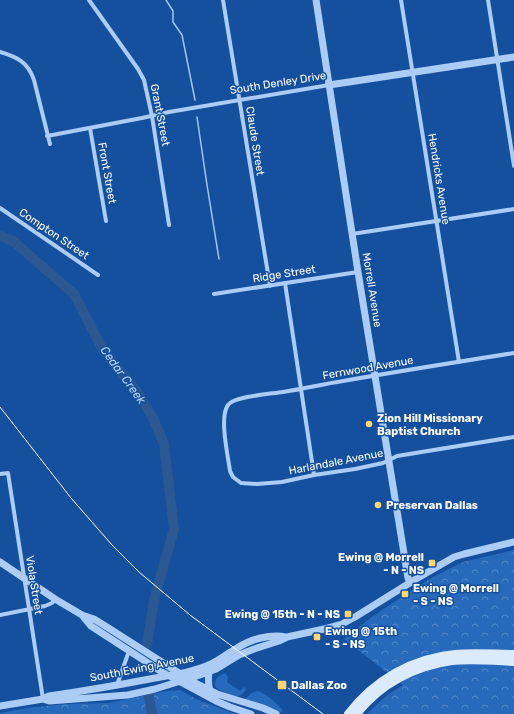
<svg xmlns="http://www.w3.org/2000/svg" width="514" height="714" font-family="Rubik,sans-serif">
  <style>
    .grass { fill: #276abc }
    .park { fill: url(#park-crowns) }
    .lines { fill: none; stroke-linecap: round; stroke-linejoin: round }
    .stream { stroke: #9ec7f6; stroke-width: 1.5 }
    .river { stroke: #2c5891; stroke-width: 10 }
    .minor { stroke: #abccf4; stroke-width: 4 }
    .tertiary { stroke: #abccf4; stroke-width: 7 }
    .secondary { stroke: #dbeafd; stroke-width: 8 }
    .tram { stroke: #fff; stroke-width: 1 }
    .poi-dot { fill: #ffd56e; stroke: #14509e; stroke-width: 1.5 }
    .labels { text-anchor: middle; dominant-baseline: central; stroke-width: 3; stroke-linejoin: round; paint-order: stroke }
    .street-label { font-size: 11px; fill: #fff; stroke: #14509e }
    .poi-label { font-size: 11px; font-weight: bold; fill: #fff; stroke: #14509e; text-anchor: start }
    .water-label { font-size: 12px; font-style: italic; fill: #b8d6fa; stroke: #14509e }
  </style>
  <defs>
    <pattern id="park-crowns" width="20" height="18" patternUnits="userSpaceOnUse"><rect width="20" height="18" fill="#276abc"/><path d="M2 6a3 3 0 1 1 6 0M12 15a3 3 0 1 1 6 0" fill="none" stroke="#5288c9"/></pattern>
  </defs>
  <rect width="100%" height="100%" fill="#14509e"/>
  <!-- grass -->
  <path class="grass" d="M225 673 228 677 227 682 240 691 244 687 246 689C245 693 240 695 236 697 230 695 212 690 215 682 215 681 218 676 219 676 220 675 223 674 225 673Z
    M257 691C267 693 275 703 282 709L283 711 280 713 246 701 245 699C249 695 252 692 257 691Z"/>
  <!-- park -->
  <path class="park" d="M514 550V714H367L387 695 403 685 344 639 373 616 431 578 463 562Z
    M180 690 196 699 235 714H0V713L27 708 66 704 109 703 167 691Z"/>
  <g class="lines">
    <!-- stream -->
    <path class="stream" d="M166 0 173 11V22L182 35 195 100
      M197 117 207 185 219 259"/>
    <!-- river -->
    <path class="river" d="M0 236 13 241 74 294 103 350 138 393 153 418 164 444 174 529 154 600 147 644
      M149 696 152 714"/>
    <!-- minor -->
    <path class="minor" d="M89 0 138 69 144 80 152 116 169 225
      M223 0 270 286
      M401 0 459 362
      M488 0 514 166
      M0 52C17 57 28 62 34 80L50 144
      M90 128 106 221
      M47 136 142 118 169 112 329 85
      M0 208 98 275
      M352 234 514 209
      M285 283 314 475
      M214 294 358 272
      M514 353C457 362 400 371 343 381 323 384 303 389 283 392 271 394 234 396 228 405 219 417 228 456 230 471L233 477 241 483 257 484 282 482 314 475 355 469 383 463 397 456 514 437
      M0 474 8 473 43 699
      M0 615 45 606 52 603 55 599
      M117 685 129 651"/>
    <!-- tertiary -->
    <path class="tertiary" d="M316 0 358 272 408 578 410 583
      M329 85 514 57
      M0 562 55 599 82 615 94 619 110 629 193 682 217 694 263 708 276 714
      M82 615 91 626 162 672 216 701 230 707 251 714
      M209 672C208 679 208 684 210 691
      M43 699 49 696C84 691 119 685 155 678 173 675 194 672 211 664 220 660 228 653 237 648 251 639 270 634 286 637
      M0 706 43 699 49 701 128 695 155 689 200 675 216 669 239 655 254 649 279 641 287 637 324 629 342 624 355 617 416 579 454 557 464 554 514 542"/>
    <!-- secondary -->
    <path class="secondary" d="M348 714C374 680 412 658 455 654 475 652 495 654 514 654
      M357 714C380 684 415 666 452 661 472 659 494 661 514 662"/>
    <!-- tram -->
    <path class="tram" d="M0 407 71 498 112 545 139 572 190 615 323 714"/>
  </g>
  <!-- markers -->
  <g class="poi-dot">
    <circle cx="369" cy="424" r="4"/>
    <circle cx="378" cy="505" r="4"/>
    <rect x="428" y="559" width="8" height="8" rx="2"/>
    <rect x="401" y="590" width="8" height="8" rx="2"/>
    <rect x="344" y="610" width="8" height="8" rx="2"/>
    <rect x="313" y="633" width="8" height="8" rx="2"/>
    <rect x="277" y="680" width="10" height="10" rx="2"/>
  </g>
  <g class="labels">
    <!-- street labels -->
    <g class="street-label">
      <text transform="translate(278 83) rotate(-9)">South Denley Drive</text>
      <text transform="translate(160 115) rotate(79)">Grant Street</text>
      <text transform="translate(255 141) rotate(81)">Claude Street</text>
      <text transform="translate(107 173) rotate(80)">Front Street</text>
      <text transform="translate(439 179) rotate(81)">Hendricks Avenue</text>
      <text transform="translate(54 234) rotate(34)">Compton Street</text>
      <text transform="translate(284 274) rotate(-9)">Ridge Street</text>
      <text transform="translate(372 290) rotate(81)">Morrell Avenue</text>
      <text transform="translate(368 368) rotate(-10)">Fernwood Avenue</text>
      <text transform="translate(336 462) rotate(-11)">Harlandale Avenue</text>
      <text transform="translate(34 585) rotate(81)">Viola Street</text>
      <text transform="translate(142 668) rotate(-11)">South Ewing Avenue</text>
    </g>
    <!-- poi labels -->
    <g class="poi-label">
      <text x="377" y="418">Zion Hill Missionary<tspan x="377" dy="13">Baptist Church</tspan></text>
      <text x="386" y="505">Preservan Dallas</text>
      <text x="424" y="557" text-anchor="end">Ewing @ Morrell<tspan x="424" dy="13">- N - NS</tspan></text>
      <text x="413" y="588">Ewing @ Morrell<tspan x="413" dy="13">- S - NS</tspan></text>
      <text x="340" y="614" text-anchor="end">Ewing @ 15th - N - NS</text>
      <text x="325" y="631">Ewing @ 15th<tspan x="325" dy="13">- S - NS</tspan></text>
      <text x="291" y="685">Dallas Zoo</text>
    </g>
    <!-- water labels -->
    <g class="water-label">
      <text transform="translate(123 375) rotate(54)">Cedar Creek</text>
    </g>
  </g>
</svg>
